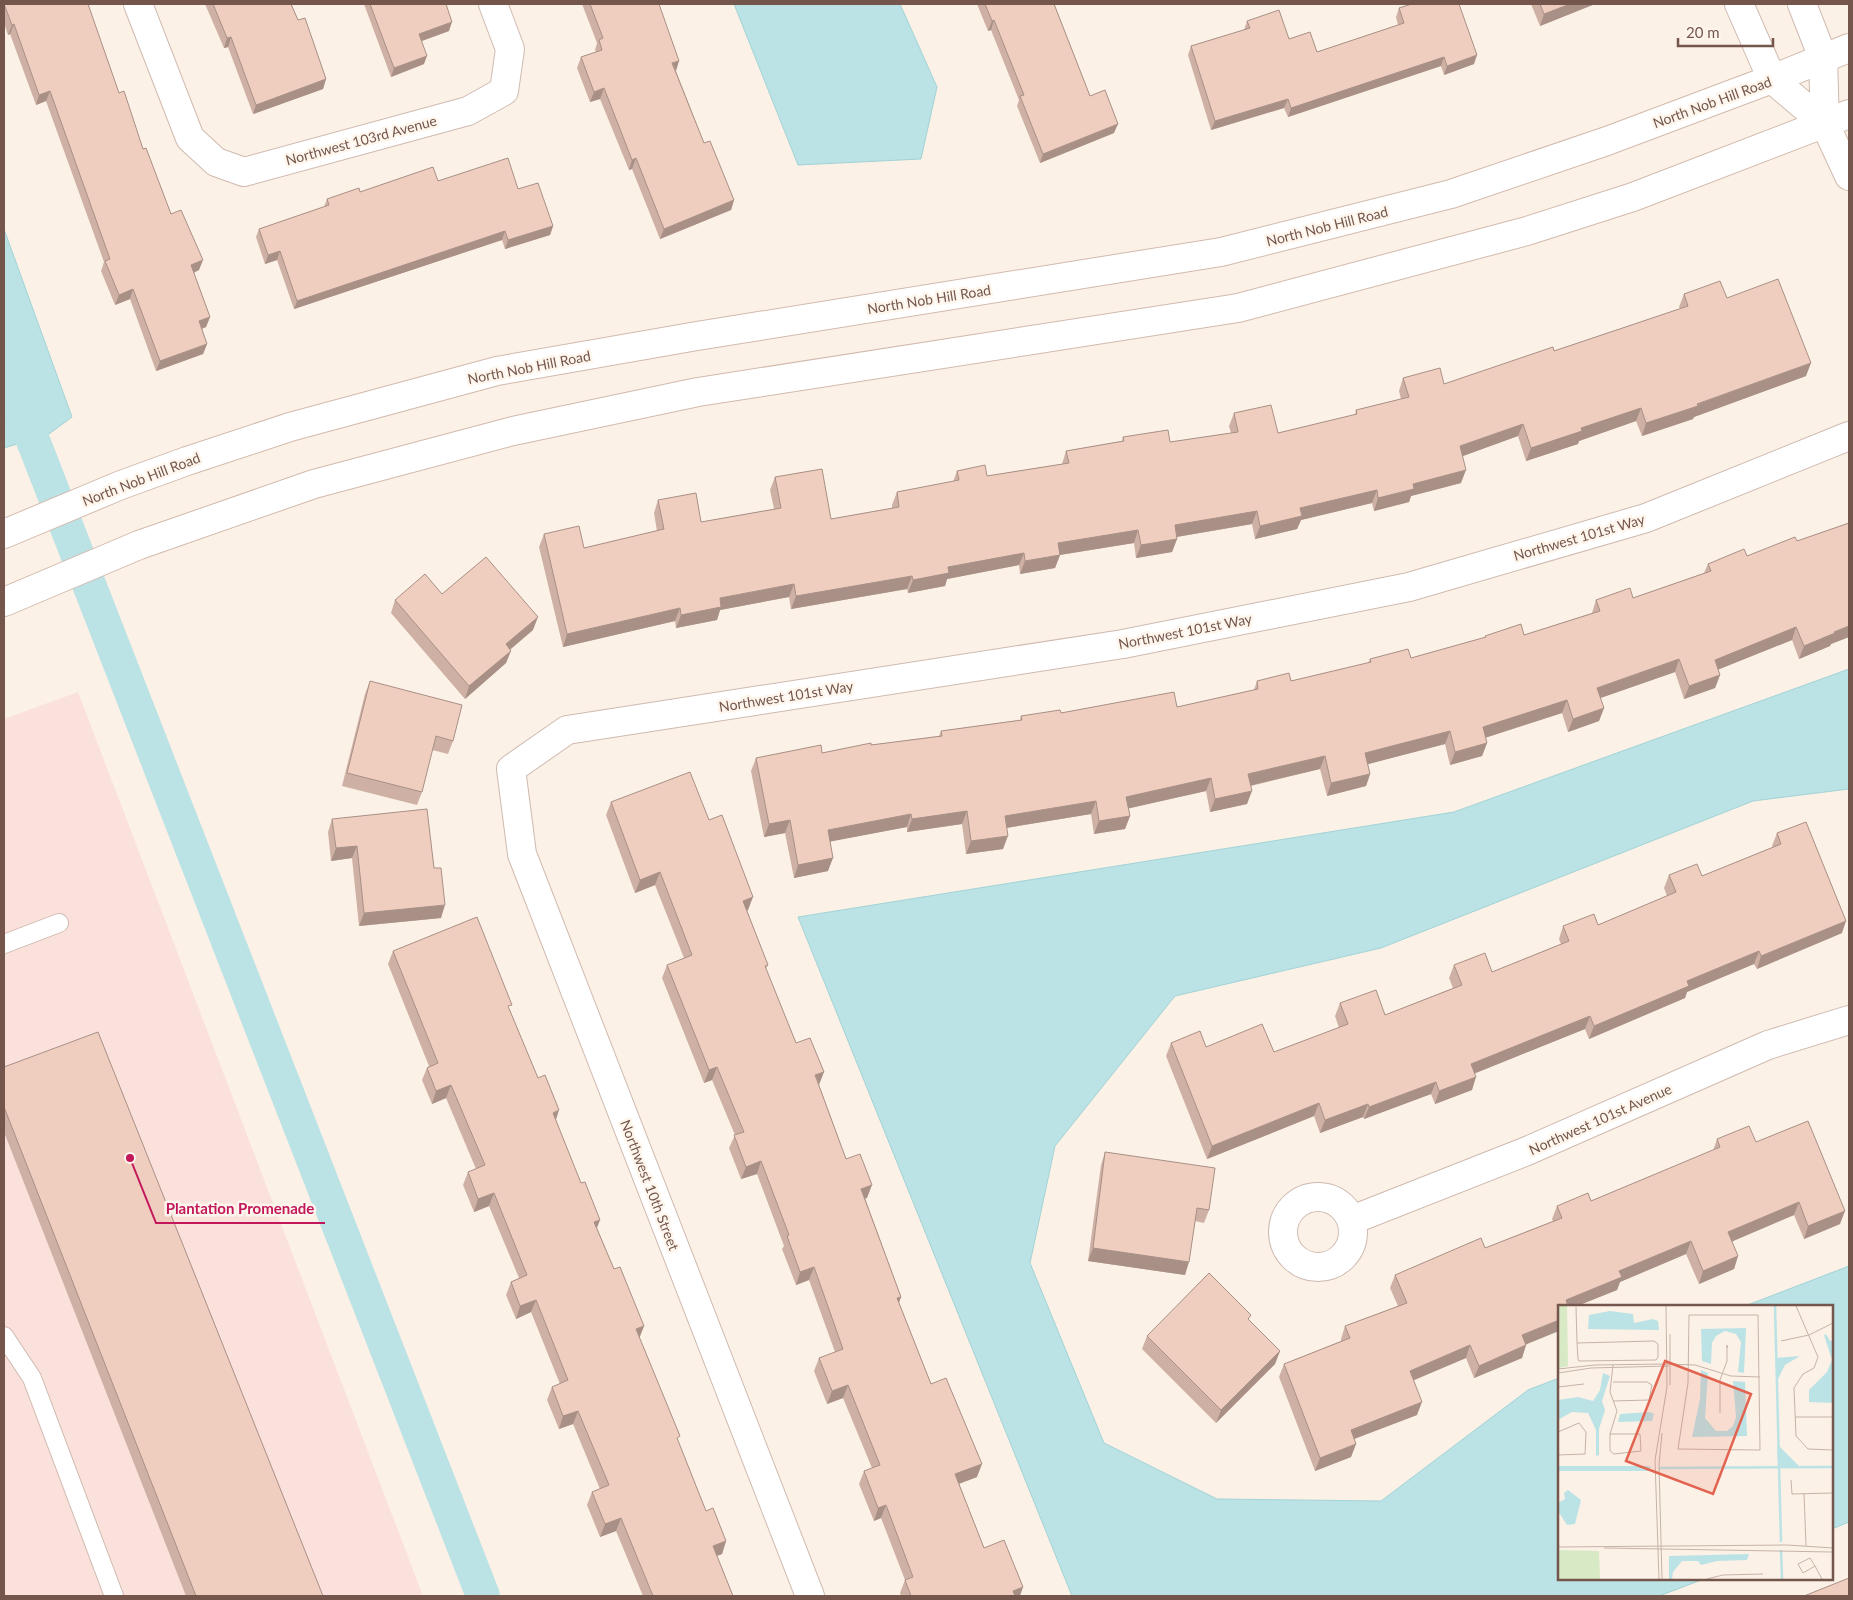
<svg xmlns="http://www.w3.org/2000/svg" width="1853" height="1600" font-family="Lato,sans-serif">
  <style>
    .commercial { fill: #fbe1db }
    .water { fill: #bbe2e5; stroke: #a2d3d6 }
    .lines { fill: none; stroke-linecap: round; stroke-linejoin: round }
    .canal { stroke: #bbe2e5; stroke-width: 34 }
    .service-casing { stroke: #cfbab0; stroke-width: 20 }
    .minor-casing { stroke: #cfbab0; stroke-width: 30 }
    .secondary-casing { stroke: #d2baad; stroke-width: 30 }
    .service { stroke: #fff; stroke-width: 18 }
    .minor { stroke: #fff; stroke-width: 28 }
    .secondary { stroke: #fff; stroke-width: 28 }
    .wall { fill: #ceb1a4 }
    .shaded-wall { fill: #a89086 }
    .building { fill: #f0cebf; stroke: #a89086 }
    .labels { text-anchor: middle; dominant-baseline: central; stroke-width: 5; stroke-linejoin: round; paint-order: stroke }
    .street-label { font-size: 14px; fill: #74564c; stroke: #fef6ed }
    .inset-river { fill: none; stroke: #bbe2e5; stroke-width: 2.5 }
    .inset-road { fill: none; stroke: #c6b3a8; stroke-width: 1 }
    .view { fill: #e16350; fill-opacity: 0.15; stroke: #e16350; stroke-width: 2.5 }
    .inset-edge { fill: none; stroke: #74564c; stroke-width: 2.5 }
    .leader { fill: none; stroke: #c2185b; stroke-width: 2 }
    .callout-dot { fill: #c2185b; stroke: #fef6ed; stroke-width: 2 }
    .callout-label { font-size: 15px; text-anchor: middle; font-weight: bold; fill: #c2185b; stroke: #fef6ed; stroke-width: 5; stroke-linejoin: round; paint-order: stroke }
  </style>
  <rect width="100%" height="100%" fill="#fcf1e6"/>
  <!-- commercial -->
  <path class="commercial" d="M78 692 423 1596H4V719Z"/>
  <!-- water -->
  <path class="water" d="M734 4H900L937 87 921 159 798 165Z
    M4 229 72 417 49 434 4 448Z
    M1849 669V789L1753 801 1381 948 1175 996 1055 1146 1030 1263 1104 1443 1217 1499 1381 1501 1528 1390 1559 1378V1579H1704L1659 1596H1072L798 917 1454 812Z
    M1849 1266V1522L1832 1529V1306H1745Z"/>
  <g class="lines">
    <!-- canal -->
    <path class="canal" d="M4 366 483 1596"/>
    <defs>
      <path id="service" d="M4 944 59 923
        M4 1336 32 1378 114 1596"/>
      <path id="minor" d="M138 4 190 138 216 162 244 172 468 111 504 91 510 49 493 4
        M1739 4 1772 79 1825 124
        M1802 4 1823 58 1825 124 1849 176
        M1283 1232a35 35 0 1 1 70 0a35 35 0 1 1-70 0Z
        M1352 1220 1527 1151 1768 1045 1849 1020
        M810 1596 522 854 511 769 567 730 1123 644 1409 587 1646 518 1849 436"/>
      <path id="secondary" d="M4 534 121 485 187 461 290 427 497 371 697 336 1221 252 1451 194 1607 141 1772 79 1849 48
        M4 602 139 545 314 484 513 431 698 392 1238 308 1527 231 1633 197 1849 114"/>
    </defs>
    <!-- service casing -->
    <use href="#service" class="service-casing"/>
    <!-- minor casing -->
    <use href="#minor" class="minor-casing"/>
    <!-- secondary casing -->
    <use href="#secondary" class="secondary-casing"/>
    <!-- service -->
    <use href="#service" class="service"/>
    <!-- minor -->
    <use href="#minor" class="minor"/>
    <!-- secondary -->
    <use href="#secondary" class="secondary"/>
  </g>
  <!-- wall -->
  <path class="wall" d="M4 4 119 93 171 214 199 270 194 273 210 317 206 327 202 329 207 344 203 354 156 371 130 299 115 305 101 271 104 262 46 101 36 105 10 34 8 35 4 23Z
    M205 4H291L298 20 326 79 323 89 253 114 228 47 224 48Z
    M364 4H446L449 31 422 41 424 64 391 77Z
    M582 4H654L676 71 704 143 734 200 731 210 660 239 632 169 629 170 600 99 590 102 577 68 581 57 596 52 595 50 597 43Z
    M977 4H1056H1054L1090 96 1114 133 1040 163 1017 106 1019 100 991 30 988 31Z
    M1531 4H1595L1540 26Z
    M1399 8 1474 64 1444 75 1441 66 1288 117 1284 108 1211 130 1188 55 1191 46 1244 30 1247 21 1289 39 1317 52 1398 25 1396 17Z
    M438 181 518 189 553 226 550 235 505 249 502 240 294 309 277 260 265 264 256 237 259 229 324 207 327 199 360 192Z
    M1684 294 1727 298 1806 376 1694 417 1693 419 1642 436 1636 421 1579 441 1578 444 1526 461 1518 436 1462 456 1461 483 1411 496 1409 502 1374 511 1372 503 1301 520 1297 529 1255 539 1252 524 1177 537V539L1172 552 1136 558 1134 543 1060 555 1055 568 1020 574 1019 565 947 579 945 586 908 593 907 589 791 609 789 597 720 610 717 620 676 628 675 621 563 647 539 547 544 534 584 548 657 531 654 513 658 500 701 522 774 509 770 490 775 477 831 519 892 508V505L897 492 953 482 957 471 987 476 1062 464 1066 451 1122 441 1123 437 1170 442 1231 433 1229 426 1234 413 1278 433 1355 415 1356 410 1401 399 1399 391 1403 378 1444 384 1554 351 1680 309 1679 307Z
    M1849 523V637L1831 644 1830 646 1799 659 1792 640 1718 669 1720 675 1715 688 1684 699 1675 672 1600 698 1604 708 1599 721 1568 732 1562 713 1485 738 1487 743 1482 756 1450 765 1445 744 1368 764 1370 774 1366 786 1327 796 1320 769 1251 786 1247 804 1210 812 1206 791 1128 808 1130 816 1125 829 1094 834 1091 814 1006 828 1003 849 966 854 962 824 907 832V827L830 841 828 871 794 878 785 833 764 837 751 771 756 758 822 753 871 745 939 736 941 731 1020 720 1021 716 1061 713 1177 707 1254 690 1257 681H1291L1368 663 1370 659 1411 658 1484 638 1485 636 1524 635 1592 613 1596 600 1633 598 1704 573 1708 564 1747 556 1797 541Z
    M442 594 533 630 510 650 506 663 465 699 391 613 395 600Z
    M370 681 453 741 448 754 432 750 422 792 417 805 342 786 365 694Z
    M611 802 709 820 748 910 747 911 768 965 766 969 796 1043 819 1085 846 1159 867 1198H865L901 1297 899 1303 931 1384 977 1477 959 1484 984 1548 1020 1596H901L900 1593 905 1580 881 1518 874 1521 859 1484 864 1471 872 1468 843 1398 827 1404 814 1371 819 1358 835 1352 809 1280 796 1285 782 1249 784 1246 757 1174 741 1179 729 1148 735 1135 712 1080 704 1083 662 978 667 965 684 958 655 885 635 893 606 815Z
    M332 819 434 868 441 918 359 926 352 858 331 861 328 832Z
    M1777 833 1842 933 1757 969 1754 964 1687 992 1685 998 1589 1039 1585 1029 1475 1073 1472 1090 1435 1104 1431 1094 1364 1119 1363 1117 1320 1133 1314 1116 1207 1159 1166 1056 1171 1043 1206 1047 1274 1052 1339 1028 1335 1016 1340 1003 1385 1015 1453 988 1449 978 1454 965 1492 972 1561 944 1559 939 1563 926 1598 925 1667 896 1664 888 1669 875 1702 876 1773 847 1772 846Z
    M393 951 510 1011 556 1121 597 1228 614 1269 644 1326 639 1337 678 1441 706 1511 726 1541 722 1554 717 1556 733 1596H643L616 1531 600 1537 587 1505 592 1492 600 1489 573 1424 559 1429 547 1400 552 1387 560 1384 531 1312 516 1319 506 1295 511 1282 519 1278 489 1206 474 1212 463 1185 468 1172 476 1169 446 1098 432 1104 422 1080 427 1068 429 1066 388 964Z
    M4 1067 323 1596H186L4 1132Z
    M1717 1139 1756 1142 1840 1224 1804 1239 1794 1215 1732 1241 1738 1256 1734 1269 1699 1284 1686 1254 1620 1282 1617 1290 1577 1306H1559L1526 1345 1522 1358 1474 1378 1466 1358 1413 1380 1417 1415 1354 1439 1356 1444 1351 1457 1315 1471 1279 1377 1284 1364 1341 1341V1339L1345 1326 1398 1306 1390 1288 1395 1275 1485 1248 1553 1221 1552 1219 1557 1206 1591 1201 1713 1151Z
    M1105 1152 1209 1210 1204 1223 1195 1221 1185 1275 1088 1261 1101 1165Z
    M1249 1320 1280 1351 1275 1364 1216 1423 1142 1349 1147 1336Z"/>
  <!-- shaded-wall -->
  <path class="shaded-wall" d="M1570 4H1595L1540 26 1544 14Z
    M994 20 991 30 988 31 992 21Z
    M452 22 449 31 416 43 419 34Z
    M14 24 10 34 8 35 12 25Z
    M231 37 228 47 224 48 227 38Z
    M1477 55 1474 64 1444 75 1447 66Z
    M427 56 424 64 391 77 394 68Z
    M1444 57 1441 66 1288 117 1291 108Z
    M679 61 676 71 672 63Z
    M326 79 323 89 253 114 256 105Z
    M604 88 600 99 590 102 594 92Z
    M50 91 46 101 36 105 39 95Z
    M1288 99 1284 108 1211 130 1215 121Z
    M1118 124 1114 133 1040 163 1043 154Z
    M636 158 632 169 629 170 632 160Z
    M734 200 731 210 660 239 664 229Z
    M553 226 550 235 505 249 508 240Z
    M505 231 502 240 294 309 297 301Z
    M280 251 277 260 265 264 268 255Z
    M203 260 199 270 187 275 191 265Z
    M133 289 130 299 115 305 119 295Z
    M210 317 206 327 195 331 199 321Z
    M207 344 203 354 156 371 160 361Z
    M1811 363 1806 376 1694 417 1693 419 1642 436 1646 423Z
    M1641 408 1636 421 1579 441 1578 444 1526 461 1531 448 1581 428Z
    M1523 424 1518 436 1455 459 1460 446Z
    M1466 470 1461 483 1411 496 1409 502 1374 511 1378 498 1413 484Z
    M1377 490 1372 503 1301 520 1297 529 1255 539 1260 526 1300 508Z
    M1257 511 1252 524 1170 538 1175 525Z
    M1138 530 1134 543 1053 556 1058 543Z
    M1177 539 1172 552 1136 558 1141 545Z
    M1024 553 1019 565 947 579 945 586 908 593 913 580 948 567Z
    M1060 555 1055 568 1020 574 1025 561Z
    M912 576 907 589 791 609 796 596Z
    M794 584 789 597 720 610 717 620 676 628 681 615 720 598Z
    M680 608 675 621 563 647 567 634Z
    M538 617 533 630 501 657 506 644Z
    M1849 626V637L1831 644 1830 646 1799 659 1804 646 1834 632Z
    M1796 627 1792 640 1710 673 1715 660Z
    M511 651 506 663 465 699 469 686Z
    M1679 659 1675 672 1592 701 1597 688Z
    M1720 675 1715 688 1684 699 1689 686Z
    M1567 700 1562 713 1478 740 1483 727Z
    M1604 708 1599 721 1568 732 1573 719Z
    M1450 731 1445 744 1361 766 1365 753Z
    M1487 743 1482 756 1450 765 1455 752Z
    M1325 756 1320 769 1244 787 1248 774Z
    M1370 774 1366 786 1327 796 1331 783Z
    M1211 778 1206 791 1122 810 1126 797Z
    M1252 791 1247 804 1210 812 1215 799Z
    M1096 801 1091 814 1000 829 1005 816Z
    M967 811 962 824 907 832 912 819Z
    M911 814 907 827 823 843 828 830Z
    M1130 816 1125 829 1094 834 1099 821Z
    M790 820 785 833 764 837 769 824Z
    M1008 836 1003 849 966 854 971 841Z
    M357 846 352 858 331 861 336 848Z
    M833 858 828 871 794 878 798 865Z
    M660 872 655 885 635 893 640 880Z
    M753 897 748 910 738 914 743 901Z
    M445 905 441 918 359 926 364 913Z
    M1846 921 1842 933 1757 969 1761 956Z
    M1759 951 1754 964 1687 992 1685 998 1589 1039 1594 1026 1687 981Z
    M1590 1016 1585 1029 1466 1077 1471 1064Z
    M717 1067 712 1080 704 1083 709 1070Z
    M824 1072 819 1085 815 1075Z
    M1476 1077 1472 1090 1435 1104 1439 1091Z
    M1436 1082 1431 1094 1364 1119 1369 1107Z
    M451 1085 446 1098 432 1104 436 1091Z
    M1319 1103 1314 1116 1207 1159 1212 1146Z
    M1368 1104 1363 1117 1320 1133 1325 1120Z
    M559 1110 555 1123 553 1113Z
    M761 1161 757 1174 741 1179 746 1167Z
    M872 1185 867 1198 857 1201 861 1189Z
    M494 1193 489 1206 474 1212 478 1199Z
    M1799 1202 1794 1215 1724 1245 1728 1232Z
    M1845 1211 1840 1224 1804 1239 1808 1226Z
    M600 1220 595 1233 594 1222Z
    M1691 1241 1686 1254 1620 1282 1617 1290 1577 1306H1564L1566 1300 1619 1271Z
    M1093 1248 1189 1262 1185 1275 1088 1261Z
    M1738 1256 1734 1269 1699 1284 1703 1271Z
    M814 1267 809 1280 796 1285 800 1272Z
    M901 1297 896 1310 897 1298Z
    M536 1300 531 1312 516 1319 520 1306Z
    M1559 1320V1331L1517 1348 1522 1335Z
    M644 1326 639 1339 636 1329Z
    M1470 1345 1466 1358 1405 1384 1410 1371Z
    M1526 1345 1522 1358 1474 1378 1479 1366Z
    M1280 1351 1275 1364 1216 1423 1221 1410Z
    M848 1385 843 1398 827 1404 832 1391Z
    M1422 1402 1417 1415 1346 1442 1351 1430Z
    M578 1411 573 1424 559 1429 563 1416Z
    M1356 1444 1351 1457 1315 1471 1320 1458Z
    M982 1464 977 1477 950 1487 955 1474Z
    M886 1505 881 1518 874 1521 878 1508Z
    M621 1518 616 1531 600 1537 605 1524Z
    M726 1541 722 1554 708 1559 713 1546Z
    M1023 1587 1020 1596H1011L1013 1591Z"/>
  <!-- building -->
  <path class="building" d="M4 4H88L119 93 124 91 143 149 146 148 171 214 181 210 203 260 191 265 210 317 199 321 207 344 160 361 133 289 119 295 105 261 110 259 50 91 39 95 14 24 12 25Z
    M213 4H291L298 20 305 18 326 79 256 105 231 37 227 38Z
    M370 4H446L452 22 419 34 427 56 394 68Z
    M590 4H659L679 61 672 63 704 143 710 141 734 200 664 229 636 158 632 160 604 88 594 92 581 57 602 50 599 40 603 38Z
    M985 4H1054L1090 96 1105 90 1118 124 1043 154 1020 96 1024 95 994 20 992 21Z
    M1412 4H1459L1477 55 1447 66 1444 57 1291 108 1288 99 1215 121 1191 46 1250 28 1247 21 1279 10 1289 39 1310 32 1317 52 1404 23 1399 8Z
    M1540 4H1570L1544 14Z
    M508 158 518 189 538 183 553 226 508 240 505 231 297 301 280 251 268 255 259 229 329 205 327 199 359 188 360 192 433 167 438 181Z
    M1778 279 1811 363 1697 404 1698 406 1646 423 1641 408 1581 428 1582 431 1531 448 1523 424 1460 446 1466 470 1413 484 1414 489 1378 498 1377 490 1300 508 1302 516 1260 526 1257 511 1175 525 1177 539 1141 545 1138 530 1058 543 1060 555 1025 561 1024 553 948 567 949 573 913 580 912 576 796 596 794 584 720 598 721 607 681 615 680 608 567 634 544 534 579 526 584 548 664 529 658 500 696 493 701 522 781 508 775 477 822 469 831 519 899 507 897 492 959 480 957 471 985 465 987 476 1069 463 1066 451 1124 441 1123 437 1168 430 1170 442 1238 432 1234 413 1271 405 1278 433 1357 414 1356 410 1409 397 1403 378 1440 368 1444 384 1553 347 1554 351 1688 306 1684 294 1720 281 1727 298Z
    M1849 523V626L1834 632 1835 633 1804 646 1796 627 1715 660 1720 675 1689 686 1679 659 1597 688 1604 708 1573 719 1567 700 1483 727 1487 743 1455 752 1450 731 1365 753 1370 774 1331 783 1325 756 1248 774 1252 791 1215 799 1211 778 1126 797 1130 816 1099 821 1096 801 1005 816 1008 836 971 841 967 811 912 819 911 814 828 830 833 858 798 865 790 820 769 824 756 758 821 745 822 753 871 743V745L942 736 941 731 1022 720 1021 716 1060 710 1061 713 1174 692 1177 707 1258 689 1257 681 1289 673 1291 681 1371 662 1370 659 1408 649 1411 658 1486 637 1485 636 1521 624 1524 635 1600 611 1596 600 1630 588 1633 598 1711 571 1708 564 1744 549 1747 556 1795 537 1797 541Z
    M486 557 538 617 506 644 511 651 469 686 395 600 425 574 442 594Z
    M370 681 462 705 453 741 436 736 422 792 347 773Z
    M690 772 709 820 722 815 753 897 743 901 768 965 765 966 796 1043 810 1038 824 1072 815 1075 846 1159 860 1154 872 1185 861 1189 901 1297 897 1298 931 1384 946 1378 982 1464 955 1474 984 1548 1004 1540 1023 1587 1013 1591 1015 1596H911L905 1580 913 1577 886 1505 878 1508 864 1471 880 1465 848 1385 832 1391 819 1358 843 1349 814 1267 800 1272 787 1236 789 1235 761 1161 746 1167 734 1135 744 1132 717 1067 709 1070 667 965 692 955 660 872 640 880 611 802Z
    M427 809 434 868H441L445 905 364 913 357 846 336 848 332 819Z
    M1806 822 1846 921 1761 956 1759 951 1687 981 1689 986 1594 1026 1590 1016 1471 1064 1476 1077 1439 1091 1436 1082 1369 1107 1368 1104 1325 1120 1319 1103 1212 1146 1171 1043 1200 1031 1206 1047 1262 1024 1274 1052 1348 1024 1340 1003 1376 990 1385 1015 1462 985 1454 965 1485 953 1492 972 1569 941 1563 926 1594 914 1598 925 1676 892 1669 875 1697 864 1702 876 1781 844 1777 833Z
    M477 917 512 1005 508 1006 538 1078 545 1075 559 1110 553 1113 581 1183 585 1182 600 1220 594 1222 614 1269 620 1267 644 1326 636 1329 680 1436 677 1438 706 1511 713 1508 726 1541 713 1546 733 1596H653L621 1518 605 1524 592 1492 609 1485 578 1411 563 1416 552 1387 568 1380 536 1300 520 1306 511 1282 527 1275 494 1193 478 1199 468 1172 485 1165 451 1085 436 1091 427 1068 438 1063 393 951Z
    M98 1032 323 1596H196L4 1107V1067Z
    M1808 1121 1845 1211 1808 1226 1799 1202 1728 1232 1738 1256 1703 1271 1691 1241 1619 1271 1622 1277 1566 1300 1568 1306H1559V1320L1522 1335 1526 1345 1479 1366 1470 1345 1410 1371 1422 1402 1351 1430 1356 1444 1320 1458 1284 1364 1350 1338 1345 1326 1407 1303 1395 1275 1481 1238 1485 1248 1562 1218 1557 1206 1588 1193 1591 1201 1720 1147 1717 1139 1749 1126 1756 1142Z
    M1105 1152 1215 1168 1209 1210 1197 1208 1189 1262 1093 1248Z
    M1209 1273 1251 1315 1248 1319 1280 1351 1221 1410 1147 1336Z
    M1849 1578V1596H1804Z"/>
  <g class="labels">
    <!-- street labels -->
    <g class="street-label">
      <text transform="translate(1712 102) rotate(-20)">North Nob Hill Road</text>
      <text transform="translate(361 140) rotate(-15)">Northwest 103rd Avenue</text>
      <text transform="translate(1327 226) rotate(-14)">North Nob Hill Road</text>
      <text transform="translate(929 299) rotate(-9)">North Nob Hill Road</text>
      <text transform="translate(529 367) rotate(-11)">North Nob Hill Road</text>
      <text transform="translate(141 479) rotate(-21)">North Nob Hill Road</text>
      <text transform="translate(1579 537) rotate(-16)">Northwest 101st Way</text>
      <text transform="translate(1185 631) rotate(-11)">Northwest 101st Way</text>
      <text transform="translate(786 696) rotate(-9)">Northwest 101st Way</text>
      <text transform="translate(1600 1119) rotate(-24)">Northwest 101st Avenue</text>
      <text transform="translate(650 1185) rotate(69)">Northwest 10th Street</text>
    </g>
  </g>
  <!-- overview -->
  <g transform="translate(1558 1305)">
    <rect width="275" height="275" fill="#fcf1e6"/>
    <path d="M0 1H9L10 61 0 63ZM0 245 41 246 42 274H0Z" fill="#d7e9c5"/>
    <path d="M52 6 75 9 76 18 95 14 100 16 101 25 30 24 31 10ZM188 23 186 68 180 67 183 37 178 29 167 26 158 31 154 38 153 59 144 56 143 24ZM268 29 272 36 275 35V98L251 97V85L269 67 274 55 266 30ZM242 51 227 60 219 76 218 53ZM143 65 150 68 147 113 158 126H169L175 121 178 112 175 76 187 77 189 131 134 132 142 94ZM45 68 52 71 44 96 47 105 41 124V150L38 151V125L30 108 14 107 0 115V95L20 92 35 96 42 85ZM92 107 96 109 94 116 60 117 62 109ZM219 139 242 162 220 163ZM0 161H90L93 162 90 166H0ZM10 185 23 195 17 219 9 220 0 206V198L7 194 6 188ZM191 249 189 255 159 256 143 260 140 256H124L115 267 114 274H111V251Z" fill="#bbe2e5"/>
    <path class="inset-river" d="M217 1 223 237M101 163 275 162M223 245 224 274"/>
    <path class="inset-road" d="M238 1 260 52 256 63 245 69 236 83 238 131 250 144 275 145M18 2 19 38 20 54 21 56 98 55 100 52V39L96 36 19 38M131 10H200L202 145 120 144 130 78ZM112 29V80M223 36 251 30 275 18M0 64 37 60 109 59 137 60 173 71 202 72M0 68 33 63 111 61M0 82 26 79M55 96 91 95 94 80 89 77H55M162 108V75L169 56V40V43M237 112H275M0 127 21 118 28 127 27 149 0 150M104 128 101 160 104 274M52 129H82L83 146 56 149 52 146V129L59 106 52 87 55 60M233 175 234 189 275 188M246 188 248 241M0 242 229 240 275 243M46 243 275 247M257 261 245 268 240 259 252 253 257 261 264 274M101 274 97 155 109 82 108 1M149 274 165 270 205 269"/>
    <path class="view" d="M107 56 193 89 155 189 68 156Z"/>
    <rect width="275" height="275" class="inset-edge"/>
  </g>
  <!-- callouts -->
  <path class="leader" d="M130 1158L156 1223H325"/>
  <circle class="callout-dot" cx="130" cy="1158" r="5"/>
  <g class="callout-label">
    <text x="240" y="1214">Plantation Promenade</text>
  </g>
  <!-- border -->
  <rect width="1853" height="1600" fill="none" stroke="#74564c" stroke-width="10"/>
  <!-- scale -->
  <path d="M1678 38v8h95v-8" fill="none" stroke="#74564c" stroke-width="2.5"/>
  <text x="1686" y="38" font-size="15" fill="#74564c" stroke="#fef6ed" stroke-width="4" paint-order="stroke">20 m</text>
</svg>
